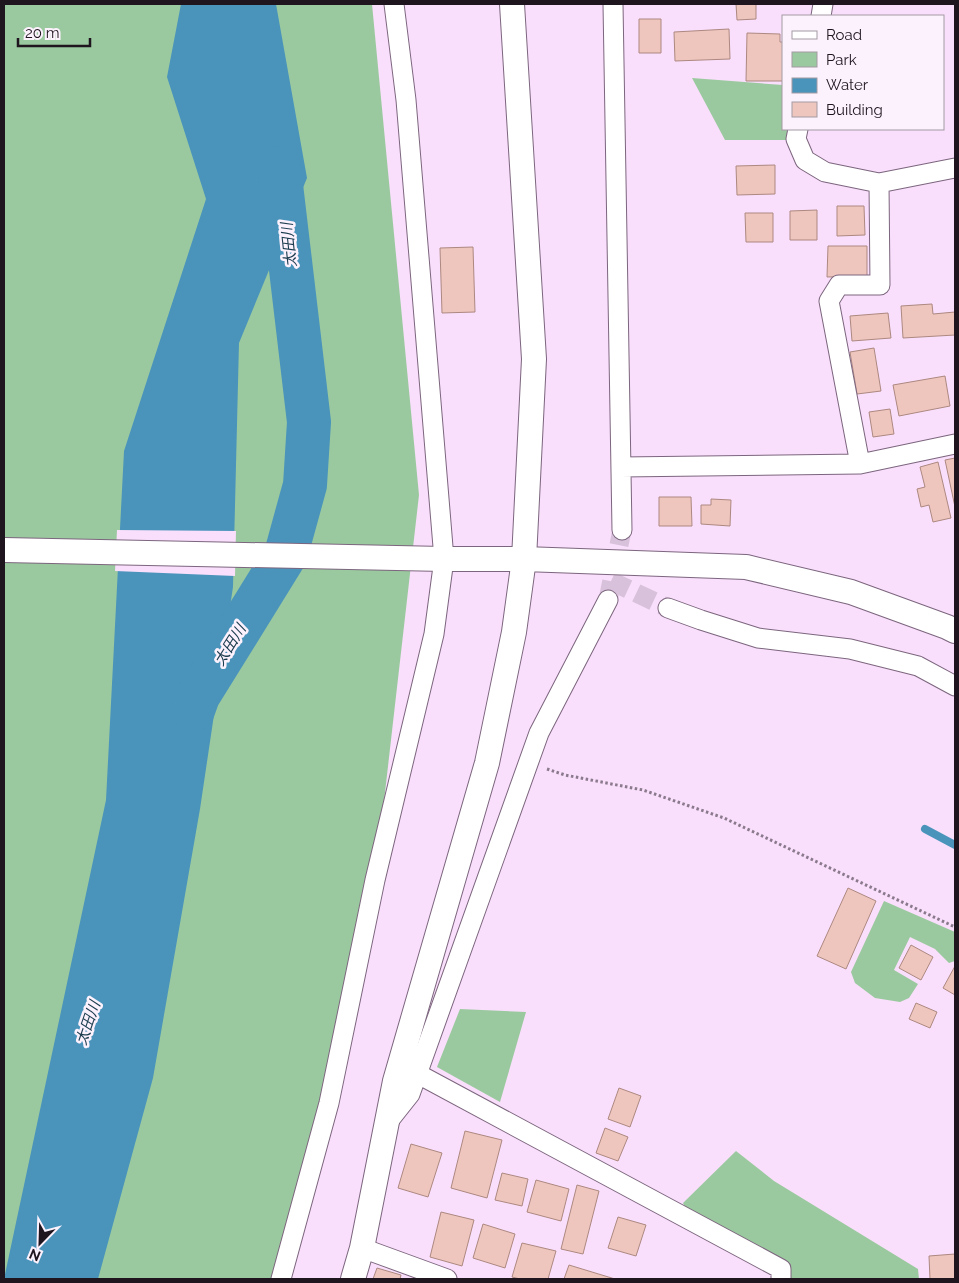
<svg xmlns="http://www.w3.org/2000/svg" width="959" height="1283" font-family="Raleway,'Noto Sans JP',sans-serif">
  <style>
    .green { fill: #9bc99f }
    .water { fill: #4a94bb }
    .pier { fill: #f9dffb }
    .lines { fill: none; stroke-linecap: round; stroke-linejoin: round }
    .stream { stroke: #4a94bb; stroke-width: 8 }
    .river { stroke: #4a94bb; stroke-width: 44 }
    .building { fill: #eec6be; stroke: #ad8881 }
    .minor-tunnel { stroke: #d8c1da; stroke-width: 19; stroke-dasharray: 19 9; stroke-linecap: butt }
    .minor-casing { stroke: #7c657e; stroke-width: 21 }
    .tertiary-casing { stroke: #7c657e; stroke-width: 26 }
    .path { stroke: #8b7a8d; stroke-width: 3; stroke-dasharray: 2.5 2.5; stroke-linecap: butt }
    .minor { stroke: #fff; stroke-width: 19 }
    .tertiary { stroke: #fff; stroke-width: 24 }
    .labels { text-anchor: middle; dominant-baseline: central; stroke-width: 5; stroke-linejoin: round; paint-order: stroke }
    .water-label { font-size: 15px; font-style: italic; fill: #1a3b4d; stroke: #fcf2fd }
  </style>
  <rect width="100%" height="100%" fill="#f9dffb"/>
  <!-- green -->
  <path class="green" d="M4 4H372L419 495 375 880 280 1279H4Z
    M692 78 783 85V129H790L788 140H725Z
    M884 901 955 932V961L949 963 935 949 910 937 894 970 918 984 909 998 900 1002 875 998 855 983 851 972Z
    M460 1009 526 1012 500 1102 437 1067Z
    M736 1151 774 1181 918 1269 919 1279H781L691 1221 683 1203Z"/>
  <!-- water -->
  <path class="water" d="M181 4H276L307 178 239 343 233 587 200 809 153 1078 98 1279H4L106 800 124 451 206 199 167 77Z"/>
  <!-- pier -->
  <path class="pier" d="M117 530 236 531 235 576 115 571Z"/>
  <g class="lines">
    <!-- stream -->
    <path class="stream" d="M925 829 955 845"/>
    <!-- river -->
    <path class="river" d="M193 710 198 696 286 554 305 485 309 422 279 168"/>
  </g>
  <!-- building -->
  <path class="building" d="M736 4H756V19L737 20Z
    M639 19H661V53H639Z
    M729 29 730 59 675 61 674 32Z
    M747 33 780 34V42H783V81H746Z
    M775 165V194L737 195 736 166Z
    M837 206H864L865 235 837 236Z
    M817 210V240H790V211Z
    M745 213H773V242H746Z
    M828 246H867V276L827 277Z
    M473 247 475 312 442 313 440 248Z
    M932 304 933 314 955 312V335L903 338 901 306Z
    M888 313 891 338 852 341 850 316Z
    M874 348 881 391 857 394 850 352Z
    M945 376 950 406 899 416 893 385Z
    M890 409 894 434 873 437 869 412Z
    M955 458V507L945 460Z
    M938 462 951 518 933 522 929 505 921 507 917 489 925 487 920 467Z
    M659 497H691L692 526H659Z
    M711 499 731 500 730 526 701 524V505H711Z
    M848 888 876 901 846 969 817 956Z
    M911 945 933 957 921 980 899 968Z
    M955 966V995L943 988Z
    M916 1003 937 1012 930 1028 909 1019Z
    M619 1088 641 1096 630 1127 608 1119Z
    M605 1128 628 1137 618 1161 596 1153Z
    M465 1131 502 1140 487 1198 451 1188Z
    M411 1144 442 1153 428 1197 398 1188Z
    M502 1173 528 1179 522 1206 495 1200Z
    M536 1180 569 1189 561 1221 527 1212Z
    M577 1185 599 1191 583 1254 561 1249Z
    M441 1212 474 1220 462 1266 430 1257Z
    M618 1217 646 1225 636 1256 608 1248Z
    M483 1224 515 1234 505 1268 473 1258Z
    M522 1243 556 1251 548 1279H520L512 1277Z
    M955 1254V1279H930L929 1256Z
    M569 1265 615 1279H564Z
    M377 1268 401 1275 400 1279H373Z"/>
  <g class="lines">
    <!-- minor-tunnel -->
    <path class="minor-tunnel" d="M611 581 668 608
      M608 600 622 530"/>
    <defs>
      <path id="minor" d="M613 4 622 530
        M821 16 823 4
        M798 129 796 139 805 160 825 172 879 183 955 168
        M860 464 829 301 839 285H880L879 183
        M621 467 860 464 955 444
        M668 608 701 620 758 638 850 649 918 666 955 686
        M418 1074 781 1269V1279
        M387 1123 410 1094 539 733 608 600
        M362 1248 447 1279
        M281 1279 329 1103 375 880 434 634 444 559 406 100 394 4"/>
      <path id="tertiary" d="M4 550 444 559H524L746 567 851 592 947 627 955 631
        M353 1279 362 1248 395 1081 487 763 514 632 524 559 534 359 512 4"/>
    </defs>
    <!-- minor casing -->
    <use href="#minor" class="minor-casing"/>
    <!-- tertiary casing -->
    <use href="#tertiary" class="tertiary-casing"/>
    <!-- path -->
    <path class="path" d="M547 769 565 775 643 790 724 818 955 927"/>
    <!-- minor -->
    <use href="#minor" class="minor"/>
    <!-- tertiary -->
    <use href="#tertiary" class="tertiary"/>
  </g>
  <g class="labels">
    <!-- water labels -->
    <g class="water-label">
      <text transform="translate(289 245) rotate(-96)">太田川</text>
      <text transform="translate(230 645) rotate(-58)">太田川</text>
      <text transform="translate(88 1023) rotate(-71)">太田川</text>
    </g>
  </g>
  <!-- border -->
  <rect width="959" height="1283" fill="none" stroke="#1e151f" stroke-width="10"/>
  <!-- legend -->
  <rect x="782" y="15" width="162" height="115" fill="#fcf2fd" stroke="#a39aa4"/>
  <rect x="792" y="31" width="25" height="8" fill="#ffffff" stroke="#a39aa4"/>
  <text x="826" y="40" font-size="15" fill="#1e151f">Road</text>
  <rect x="792" y="52" width="25" height="15" fill="#9bc99f" stroke="#a39aa4"/>
  <text x="826" y="65" font-size="15" fill="#1e151f">Park</text>
  <rect x="792" y="78" width="25" height="15" fill="#4a94bb" stroke="#a39aa4"/>
  <text x="826" y="90" font-size="15" fill="#1e151f">Water</text>
  <rect x="792" y="102" width="25" height="15" fill="#eec6be" stroke="#a39aa4"/>
  <text x="826" y="115" font-size="15" fill="#1e151f">Building</text>
  <!-- north arrow -->
  <g transform="translate(40 1243) rotate(203)" stroke="#fcf2fd" stroke-width="4" paint-order="stroke">
  <path d="M0-4L9 19L0 12L-9 19Z" fill="#1e151f"/>
  <text y="-8" font-size="14" font-weight="bold" text-anchor="middle" fill="#1e151f">N</text>
  </g>
  <!-- scale -->
  <path d="M18 38v8h72v-8" fill="none" stroke="#1e151f" stroke-width="2.5"/>
  <text x="25" y="38" font-size="15" fill="#1e151f" stroke="#fcf2fd" stroke-width="4" paint-order="stroke">20 m</text>
</svg>
